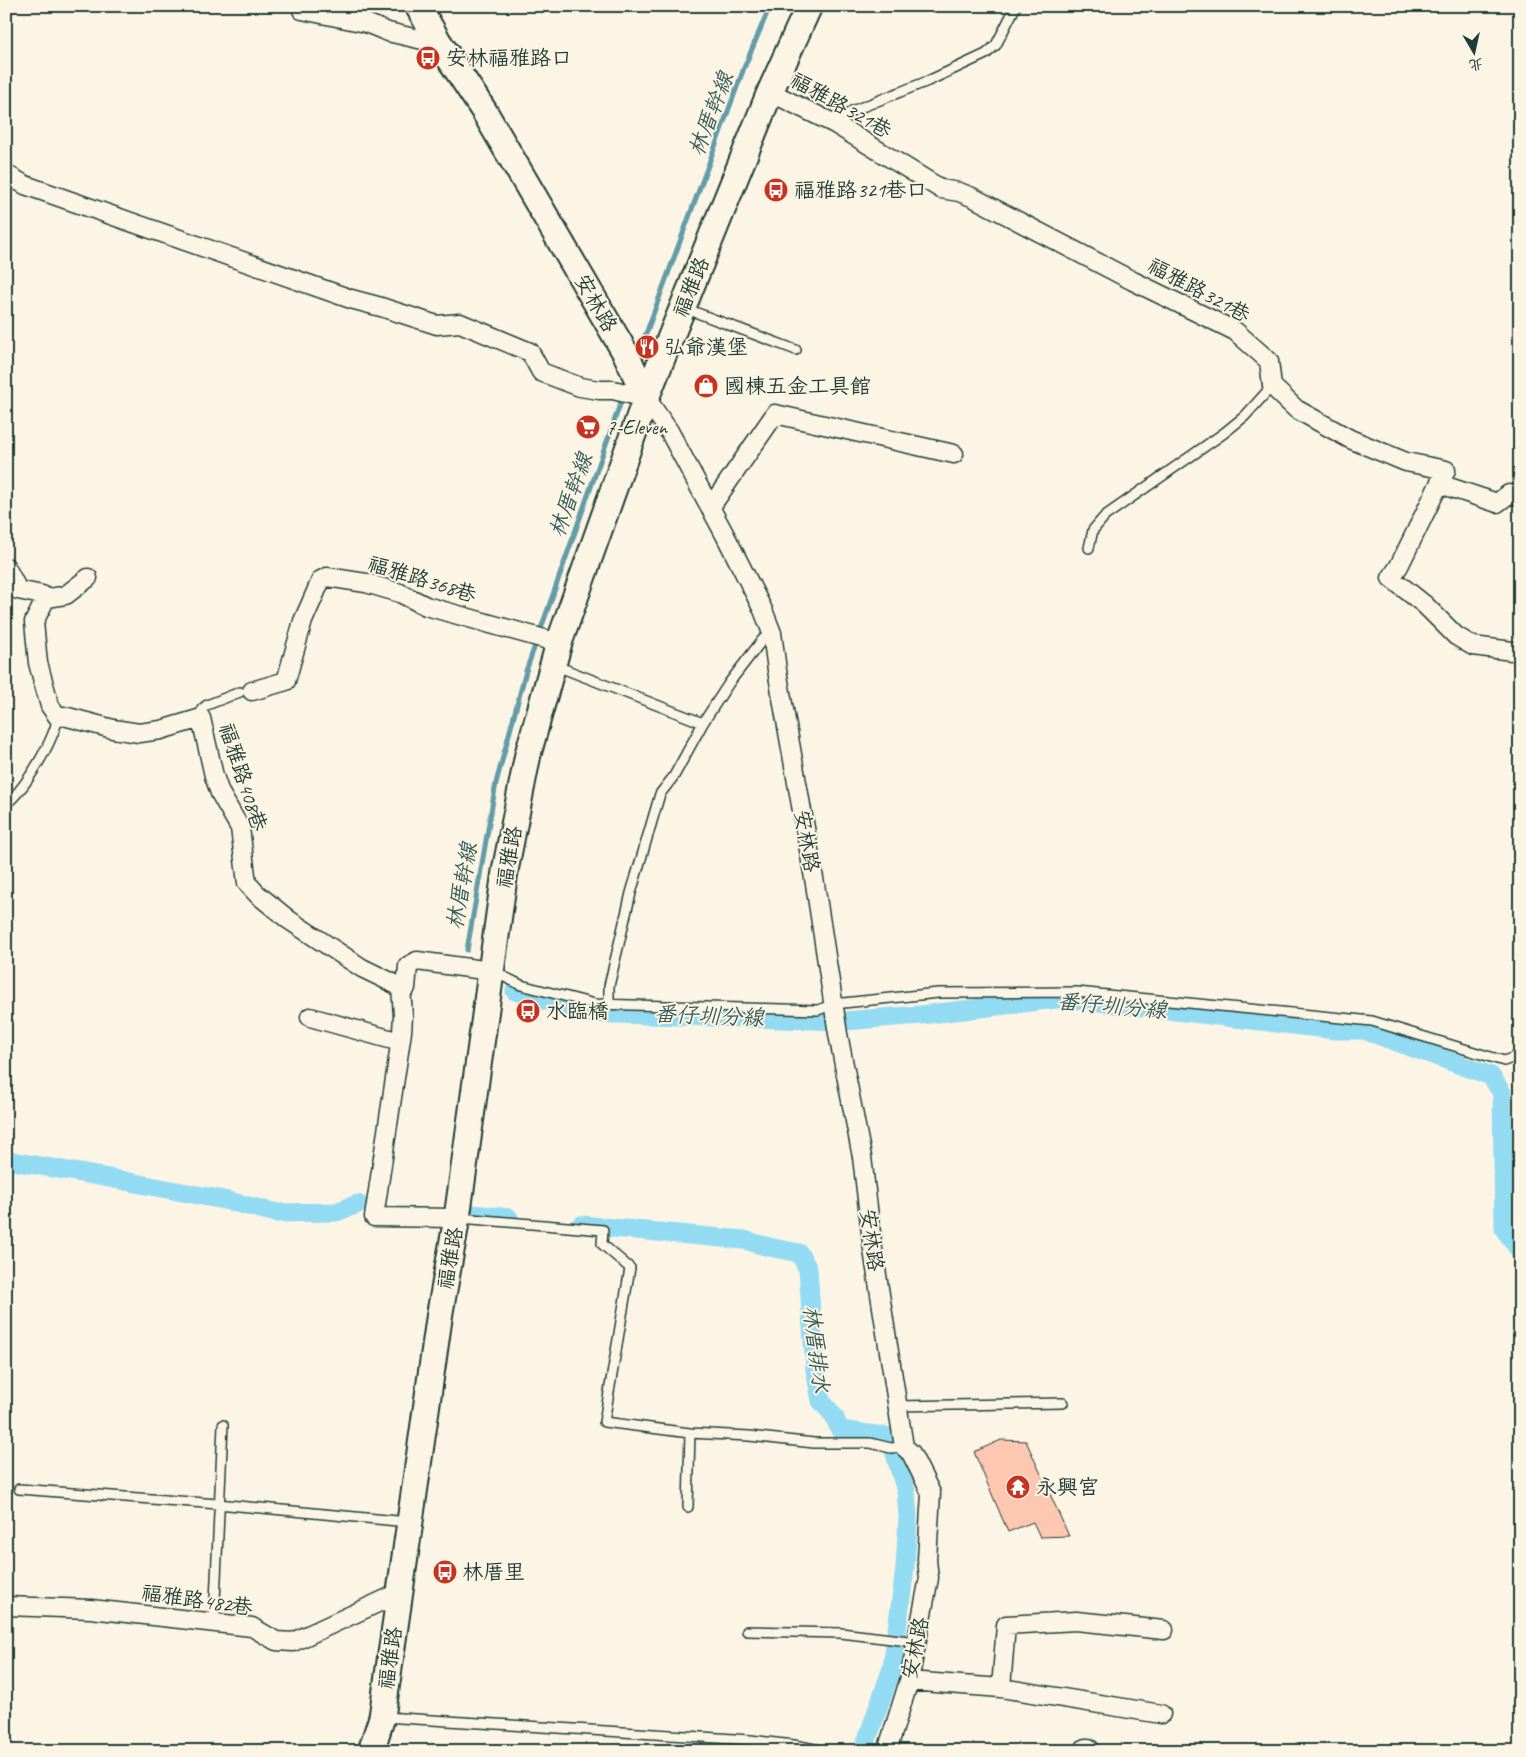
<svg xmlns="http://www.w3.org/2000/svg" width="1526" height="1757" font-family="Caveat,'LXGW WenKai TC',sans-serif">
  <style>
    .lines { fill: none; stroke-linecap: round; stroke-linejoin: round }
    .stream { stroke: #649ca7; stroke-width: 5 }
    .canal { stroke: #92dbf3; stroke-width: 19 }
    .building { fill: #fec7b1; stroke: #1f3d34 }
    .lane-casing { stroke: #1f3d34; stroke-width: 12 }
    .street-casing { stroke: #1f3d34; stroke-width: 21 }
    .secondary-casing { stroke: #1f3d34; stroke-width: 29 }
    .lane { stroke: #fcf5e5; stroke-width: 9 }
    .street { stroke: #fcf5e5; stroke-width: 18 }
    .secondary { stroke: #fcf5e5; stroke-width: 25 }
    .labels { text-anchor: middle; dominant-baseline: central; stroke-width: 4; stroke-linejoin: round; paint-order: stroke }
    .poi-label { font-size: 21px; fill: #1f3d34; stroke: #fcf5e5; text-anchor: start }
    .street-label { font-size: 21px; fill: #1f3d34; stroke: #fcf5e5 }
    .water-label { font-size: 22px; font-style: italic; fill: #365d5a; stroke: #fcf5e5 }
  </style>
  <rect width="100%" height="100%" fill="#fcf5e5"/>
  <filter id="ink" filterUnits="userSpaceOnUse"><feTurbulence type="fractalNoise" baseFrequency=".02" numOctaves="2"/><feDisplacementMap in="SourceGraphic" scale="10" xChannelSelector="R" yChannelSelector="G"/><feConvolveMatrix kernelMatrix="1 2 1 2 8 2 1 2 1" color-interpolation-filters="sRGB"/></filter>
  <g filter="url(#ink)">
    <g class="lines">
      <!-- stream -->
      <path class="stream" d="M637 358 744 68 770 6
        M467 950 496 783 526 671 623 396"/>
      <!-- canal -->
      <path class="canal" d="M515 991 585 1013 843 1021 921 1015 1065 998 1335 1030H1364L1491 1076 1502 1093 1504 1229 1520 1251
        M6 1160 109 1178 224 1200 277 1213 336 1212 358 1204
        M472 1214 509 1218
        M581 1225 744 1240 769 1247 799 1253 808 1269 815 1370 821 1401 834 1416 840 1430 890 1437 906 1491 908 1517 905 1568 892 1668 863 1751"/>
    </g>
    <!-- building -->
    <path class="building" d="M1001 1440 1026 1441 1069 1536 1040 1537 1033 1522 1008 1532 974 1452Z"/>
    <g class="lines">
      <defs>
        <path id="lane" d="M835 124 852 111 928 81 986 54 996 45 1016 6
          M684 308 796 350
          M1089 548 1093 530 1105 516 1224 433 1245 416 1272 386
          M554 665 703 723
          M201 718 202 709 207 705 240 692
          M6 804C26 788 53 742 58 717
          M492 971 521 985 595 1004 818 1010 834 1004 938 993 1077 992 1372 1021 1504 1061 1517 1056 1520 1052
          M609 1004V986L631 893 660 794 674 776 703 723 729 683 763 639 772 633
          M460 1218 603 1230 602 1244 630 1268 604 1422 690 1433 749 1436 814 1443H870L891 1448 904 1447
          M897 1406 1063 1403
          M19 1489 218 1504 408 1522
          M688 1507 690 1433
          M214 1623 223 1425
          M747 1631 841 1633 917 1642
          M384 1717 750 1740 794 1745 825 1751"/>
        <path id="street" d="M302 10 366 23 388 32 427 41H438
          M770 92 835 124 941 189 959 192 972 197 1133 281 1235 331 1269 361 1272 386 1296 409 1350 439 1406 462 1446 470 1399 566 1391 578 1425 605 1456 636 1473 646 1520 652
          M6 174 25 185 351 299 381 307 437 325 460 323 530 352 541 372 580 387 599 390H613L646 398 669 431 724 533 763 610 772 633 777 670 815 884 838 1034 862 1157 873 1250 904 1447 911 1453 931 1493 927 1560 929 1578 909 1681 887 1751
          M1440 484 1497 503 1509 494 1520 496
          M710 508 775 414 954 454
          M6 567 18 590 42 595 43 599 66 595 88 578
          M43 599 44 602 34 622 38 663 50 706 58 717 64 716 113 729 139 733 161 730 201 718 214 776 220 793 240 828 247 883 257 894 289 920 362 968 401 987 406 988 408 966 417 961 491 971
          M252 691 286 681 303 621 321 580 327 577 366 583 400 593 426 606 559 643
          M401 987 403 1016 402 1032 374 1217 457 1218
          M310 1017 400 1042
          M6 1606 91 1609 252 1627 276 1641 293 1642 399 1593
          M909 1681 1001 1688 1161 1714
          M1001 1688 1006 1625 1076 1621 1164 1630
          M1085 1748H1089V1751"/>
        <path id="secondary" d="M418 6 438 41 484 111 626 354 646 398
          M371 1751 382 1717 440 1312 457 1218 505 871 528 754 559 643 646 398 770 92 809 6"/>
      </defs>
      <!-- lane casing -->
      <use href="#lane" class="lane-casing"/>
      <!-- street casing -->
      <use href="#street" class="street-casing"/>
      <!-- secondary casing -->
      <use href="#secondary" class="secondary-casing"/>
      <!-- lane -->
      <use href="#lane" class="lane"/>
      <!-- street -->
      <use href="#street" class="street"/>
      <!-- secondary -->
      <use href="#secondary" class="secondary"/>
    </g>
  </g>
  <!-- icons -->
  <defs>
    <symbol id="bus-disc" viewBox="-11 -11 22 22"><circle r="9.5" fill="#c8321e" stroke="#fcf5e5"/><path d="M-5-6H5V4H4V6H2V4H-2V6H-4V4H-5ZM-3.5-4V0h7V-4ZM-3.5 1.2v1.5H-2V1.2ZM2 1.2v1.5H3.5V1.2Z" fill="#fff"/></symbol>
    <symbol id="restaurant-disc" viewBox="-11 -11 22 22"><circle r="9.5" fill="#c8321e" stroke="#fcf5e5"/><path d="M-5-6h1v4h1v-4h1v4h1v-4h1v5L-1.5 .5V6h-2V.5L-5-1ZM5-6V6H3V1.5H1.5Q1.5-4 5-6Z" fill="#fff"/></symbol>
    <symbol id="shop-disc" viewBox="-11 -11 22 22"><circle r="9.5" fill="#c8321e" stroke="#fcf5e5"/><path d="M-5-2.5h2.3a2.7 3.5 0 0 1 5.4 0H5L5.5 6h-11ZM-1.5-2.5h3a1.5 2.3 0 0 0-3 0Z" fill="#fff"/></symbol>
    <symbol id="supermarket-disc" viewBox="-11 -11 22 22"><circle r="9.5" fill="#c8321e" stroke="#fcf5e5"/><path d="M-6-5.5h2.5l.6 2H6L4.5 2H-2.5L-4.4-4H-6ZM-1.5 3.2a1.3 1.3 0 1 0 .1 0ZM3 3.2a1.3 1.3 0 1 0 .1 0Z" fill="#fff"/></symbol>
    <symbol id="temple-disc" viewBox="-11 -11 22 22"><circle r="9.5" fill="#c8321e" stroke="#fcf5e5"/><path d="M0-6L5-2H3V0L6.5 2.5H4V6H1.5V3h-3V6H-4V2.5H-6.5L-3 0V-2H-5Z" fill="#fff"/></symbol>
  </defs>
  <g fill-rule="evenodd">
    <use href="#bus-disc" x="414" y="44" width="28" height="28"/>
    <use href="#bus-disc" x="762" y="176" width="28" height="28"/>
    <use href="#restaurant-disc" x="633" y="333" width="28" height="28"/>
    <use href="#shop-disc" x="692" y="372" width="28" height="28"/>
    <use href="#supermarket-disc" x="574" y="413" width="28" height="28"/>
    <use href="#bus-disc" x="514" y="997" width="28" height="28"/>
    <use href="#temple-disc" x="1004" y="1473" width="28" height="28"/>
    <use href="#bus-disc" x="431" y="1558" width="28" height="28"/>
  </g>
  <g class="labels">
    <!-- poi labels -->
    <g class="poi-label">
      <text x="446" y="58">安林福雅路口</text>
      <text x="794" y="190">福雅路321巷口</text>
      <text x="664" y="347">弘爺漢堡</text>
      <text x="724" y="386">國棟五金工具館</text>
      <text x="606" y="427">7-Eleven</text>
      <text x="546" y="1011">水臨橋</text>
      <text x="1036" y="1487">永興宮</text>
      <text x="462" y="1572">林厝里</text>
    </g>
    <!-- street labels -->
    <g class="street-label">
      <text transform="translate(841 105) rotate(29)">福雅路321巷</text>
      <text transform="translate(691 287) rotate(-68)">福雅路</text>
      <text transform="translate(1199 290) rotate(28)">福雅路321巷</text>
      <text transform="translate(596 303) rotate(60)">安林路</text>
      <text transform="translate(422 579) rotate(17)">福雅路368巷</text>
      <text transform="translate(243 777) rotate(72)">福雅路408巷</text>
      <text transform="translate(807 841) rotate(80)">安林路</text>
      <text transform="translate(509 857) rotate(-80)">福雅路</text>
      <text transform="translate(872 1240) rotate(82)">安林路</text>
      <text transform="translate(450 1258) rotate(-80)">福雅路</text>
      <text transform="translate(197 1600) rotate(8)">福雅路482巷</text>
      <text transform="translate(915 1648) rotate(-78)">安林路</text>
      <text transform="translate(390 1658) rotate(-82)">福雅路</text>
    </g>
    <!-- water labels -->
    <g class="water-label">
      <text transform="translate(711 114) rotate(-69)">林厝幹線</text>
      <text transform="translate(571 495) rotate(-70)">林厝幹線</text>
      <text transform="translate(462 886) rotate(-80)">林厝幹線</text>
      <text transform="translate(1112 1006) rotate(5)">番仔圳分線</text>
      <text transform="translate(709 1016) rotate(2)">番仔圳分線</text>
      <text transform="translate(816 1349) rotate(83)">林厝排水</text>
    </g>
  </g>
  <!-- margin -->
  <rect width="1526" height="1757" fill="none" stroke="#fcf5e5" stroke-width="25"/>
  <rect x="12" y="12" width="1501" height="1732" fill="none" stroke="#1f3d34" stroke-width="2" filter="url(#ink)"/>
  <!-- north arrow -->
  <g transform="translate(1474 52) rotate(171)" stroke="#fcf5e5" stroke-width="4" paint-order="stroke">
  <path d="M0-4L9 19L0 12L-9 19Z" fill="#1f3d34"/>
  <text y="-8" font-size="14" font-weight="bold" text-anchor="middle" fill="#1f3d34">北</text>
  </g>
</svg>
